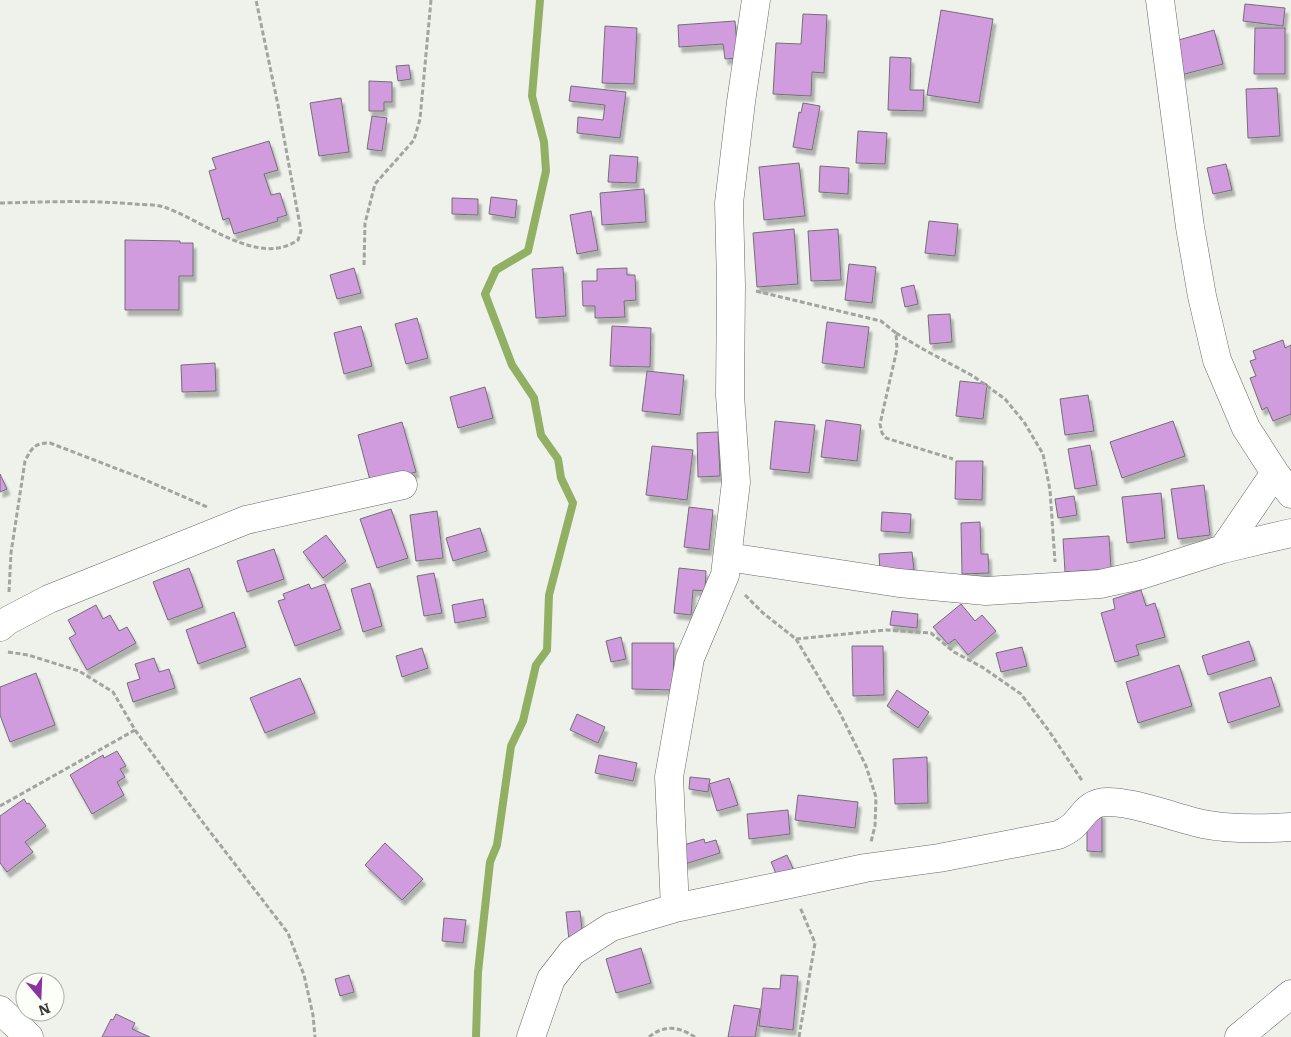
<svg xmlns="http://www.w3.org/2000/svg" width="1291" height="1037" font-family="Literata,serif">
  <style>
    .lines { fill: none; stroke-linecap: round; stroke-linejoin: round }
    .stream { stroke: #91b064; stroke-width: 8 }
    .building { fill: #d19cdd; stroke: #736f74; filter: url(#shadow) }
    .minor-casing { stroke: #676964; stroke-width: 29 }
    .path { stroke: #a2a49f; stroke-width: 3; stroke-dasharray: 5 2.5; stroke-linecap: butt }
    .minor { stroke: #fff; stroke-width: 28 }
  </style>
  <defs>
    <filter id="shadow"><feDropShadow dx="3" dy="5.5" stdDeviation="1" flood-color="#0004"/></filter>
  </defs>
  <rect width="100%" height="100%" fill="#eef2eb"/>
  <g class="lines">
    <!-- stream -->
    <path class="stream" d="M476 1037 478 972 490 862 497 845 511 746 523 721 536 665 547 650 549 595 573 503 561 478 558 459 541 435 534 398 512 365 485 294 496 270 528 251 546 171 544 142 532 96 540 0"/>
  </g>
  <!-- building -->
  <path class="building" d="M1245 4 1285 8 1283 26 1243 21Z
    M941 10 993 19 979 103 927 95Z
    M803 14 827 15 824 73 812 72 811 96 773 94 776 43 801 44Z
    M735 21 738 58 725 59 723 44 679 47 678 25Z
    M605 26 637 28 634 84 602 83Z
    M1255 28H1285V74H1254Z
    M1214 30 1223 64 1177 76 1168 43Z
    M890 57 911 58 910 90H924L923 111 888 110Z
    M409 65 411 79 398 81 396 66Z
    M369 81 392 82V102H384V111H369Z
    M571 86 626 92 620 138 577 133 578 117 603 120 605 105 569 101Z
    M1277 88 1280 136 1248 138 1246 89Z
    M341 98 349 152 319 156 310 103Z
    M803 103 820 106 812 150 793 147 799 112 801 113Z
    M372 116 387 118 382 151 367 149Z
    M858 131 887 133 885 164 856 163Z
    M269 141 278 170 264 174 271 195 280 193 287 215 277 218 278 221 234 234 229 218 223 220 209 171 216 169 212 158Z
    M610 155 638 157 636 183 608 182Z
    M799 163 805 216 764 220 759 167Z
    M1226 164 1232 190 1213 194 1207 168Z
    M820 166 849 168 848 194 819 192Z
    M644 189 646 222 602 225 600 193Z
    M491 197 517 200 515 218 489 214Z
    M452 198 478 199V215L452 214Z
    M591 211 598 250 577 254 570 215Z
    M929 221 958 224 955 256 925 253Z
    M794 229 798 284 757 287 753 233Z
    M838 229 841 280 811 281 808 231Z
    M125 240 180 241V243H193V276H179V310H125Z
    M849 264 876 267 872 303 845 300Z
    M563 267 566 316 536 318 532 269Z
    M354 268 361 293 337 299 330 275Z
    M627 268V275H635L636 300 624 301 625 317 595 318V306H583L582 281H597V269Z
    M914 285 918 304 905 307 901 288Z
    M950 314 952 342 930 344 928 315Z
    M417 318 428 358 406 364 395 324Z
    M827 322 869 327 864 368 822 363Z
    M361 326 372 366 344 374 334 333Z
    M612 326 651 328 650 367 610 366Z
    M1283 340 1285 348 1291 345V414L1273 421 1267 407 1262 410 1250 378 1256 376 1250 361 1256 359 1253 351Z
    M215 363 216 391 182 392 181 365Z
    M647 371 684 375 680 415 642 411Z
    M960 381 987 384 983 419 956 416Z
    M485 387 493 418 458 428 450 397Z
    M1088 395 1094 431 1065 435 1060 399Z
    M826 420 861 425 857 461 821 457Z
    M775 421 815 425 809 473 770 469Z
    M1173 421 1185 456 1122 478 1110 442Z
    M402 422 416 472 371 484 358 435Z
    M718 432 720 476 698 477 697 433Z
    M1090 445 1097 485 1075 489 1068 449Z
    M652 446 693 450 687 500 646 495Z
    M956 461H983L982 500 955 499Z
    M0 474 7 489 0 492Z
    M1204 485 1210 535 1178 539 1171 489Z
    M1161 493 1165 538 1127 543 1122 497Z
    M1074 496 1077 515 1058 518 1055 499Z
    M689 507 713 510 709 550 684 547Z
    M391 509 408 558 377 568 360 519Z
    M437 511 443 558 416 561 410 515Z
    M882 512 911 514 910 533 881 531Z
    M980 522 981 554H988L989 573 962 574 961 523Z
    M480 528 487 551 453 561 446 538Z
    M326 535 346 561 323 578 303 552Z
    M1109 536 1111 569 1065 572 1063 539Z
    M274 549 284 579 247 592 237 561Z
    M912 552 914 570 880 572 879 554Z
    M189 568 203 607 168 620 153 582Z
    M679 568 706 571 705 591 693 590 691 615 674 613Z
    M434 573 442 613 424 616 417 576Z
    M370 583 382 626 363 632 351 589Z
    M309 584 311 589 325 584 341 629 295 646 278 601 285 599 283 594Z
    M1141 590 1146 606 1155 603 1165 637 1136 645 1139 655 1115 662 1101 613 1115 609 1113 599Z
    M483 599 486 617 455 623 452 605Z
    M961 604 975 621 982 615 996 631 968 655 955 639 948 644 933 627Z
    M96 605 103 619 110 615 119 631 127 627 136 643 87 670 69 638 76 634 68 620Z
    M892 611 918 614 917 628 890 625Z
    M234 612 246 647 198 664 186 630Z
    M621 637 626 659 611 662 606 641Z
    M1249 641 1255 660 1208 675 1202 656Z
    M632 643H674L673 690 632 689Z
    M852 646H883L884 695 853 696Z
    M1022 647 1027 666 1001 672 996 653Z
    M422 648 428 668 402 677 396 656Z
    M154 658 159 672 169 669 175 688 133 702 127 683 140 679 135 664Z
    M1179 665 1192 706 1138 723 1126 682Z
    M36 673 55 725 10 742 0 715V687Z
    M1271 677 1280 706 1228 723 1219 693Z
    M300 678 315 713 265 733 250 698Z
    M897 690 929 712 918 728 887 706Z
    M577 714 605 727 598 743 570 730Z
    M117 751 126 766 120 769 125 777 117 782 124 795 92 814 70 775 103 755 104 758Z
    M599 755 637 763 633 781 595 773Z
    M927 757 928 803 895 804 893 759Z
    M690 777 710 779 708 792 689 789Z
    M729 778 738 805 717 811 709 784Z
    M798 795 858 802 855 828 795 820Z
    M24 799 27 804 29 803 46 826 25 842 33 852 7 872 0 863V816Z
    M788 810 790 834 749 839 747 814Z
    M1087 813H1102V852L1087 851Z
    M704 839 705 843 716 840 720 853 685 864 680 846Z
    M385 843 423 879 402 900 365 865Z
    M787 855 794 871 778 878 771 862Z
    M580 911 583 939 569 940 566 912Z
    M444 918 466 920 463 943 442 941Z
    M641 948 651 983 616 993 606 959Z
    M349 975 354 992 340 996 335 979Z
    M781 975 798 976 793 1030 759 1026 763 988 780 989Z
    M734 1005 760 1009 755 1037H728Z
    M116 1014 135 1023 132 1029 150 1037H102L111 1019 113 1020Z"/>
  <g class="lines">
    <defs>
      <path id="minor" d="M1160 0 1190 227 1202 296 1217 360 1246 428 1275 473 1291 494
        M1223 549 1275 473
        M728 557 899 583 986 591 1100 584 1141 575 1223 549 1291 533
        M0 627 7 621 49 599 246 520 403 485
        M675 908 669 777 690 658 725 575 736 482 730 395 731 285 729 203 741 102 756 0
        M0 1010 29 1037
        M531 1037 551 979 572 952 611 927 675 908 790 884 865 868 939 858 1058 835C1064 832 1069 830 1074 825 1082 817 1087 806 1099 803 1122 797 1178 819 1203 824 1232 830 1262 829 1291 827
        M1239 1037 1291 994"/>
    </defs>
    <!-- minor casing -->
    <use href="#minor" class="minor-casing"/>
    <!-- path -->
    <path class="path" d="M0 203C45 202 89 200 134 204 143 205 155 204 164 207 203 220 258 268 298 240L301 231 278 105 256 0
      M364 265 365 223 375 184 414 140 420 119 431 0
      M756 291 881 321 896 333 897 349 880 424 882 433 886 438 953 459
      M896 333 921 348 973 376 1005 399 1024 422 1043 454 1050 490 1055 562
      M9 592 11 553 25 461C32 447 35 443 50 443L141 478 207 507
      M745 595 763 613 796 639 840 713 866 766 876 797 875 826 871 842
      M796 639 886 630 931 633 954 652 982 667 1021 694 1049 731 1083 782
      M8 652 28 655 79 671 113 692 135 730 201 820 288 933 304 975 313 1015 315 1037
      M0 806 135 730
      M649 1037C665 1024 679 1027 695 1037
      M799 1037 815 943 800 907"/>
    <!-- minor -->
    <use href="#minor" class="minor"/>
  </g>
  <!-- north arrow -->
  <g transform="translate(40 997) rotate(161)"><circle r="24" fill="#fcfff8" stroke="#aeb0ab"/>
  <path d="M0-4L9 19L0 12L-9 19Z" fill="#8b339f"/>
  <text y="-8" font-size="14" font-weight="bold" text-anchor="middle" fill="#393a37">N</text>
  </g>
</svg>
